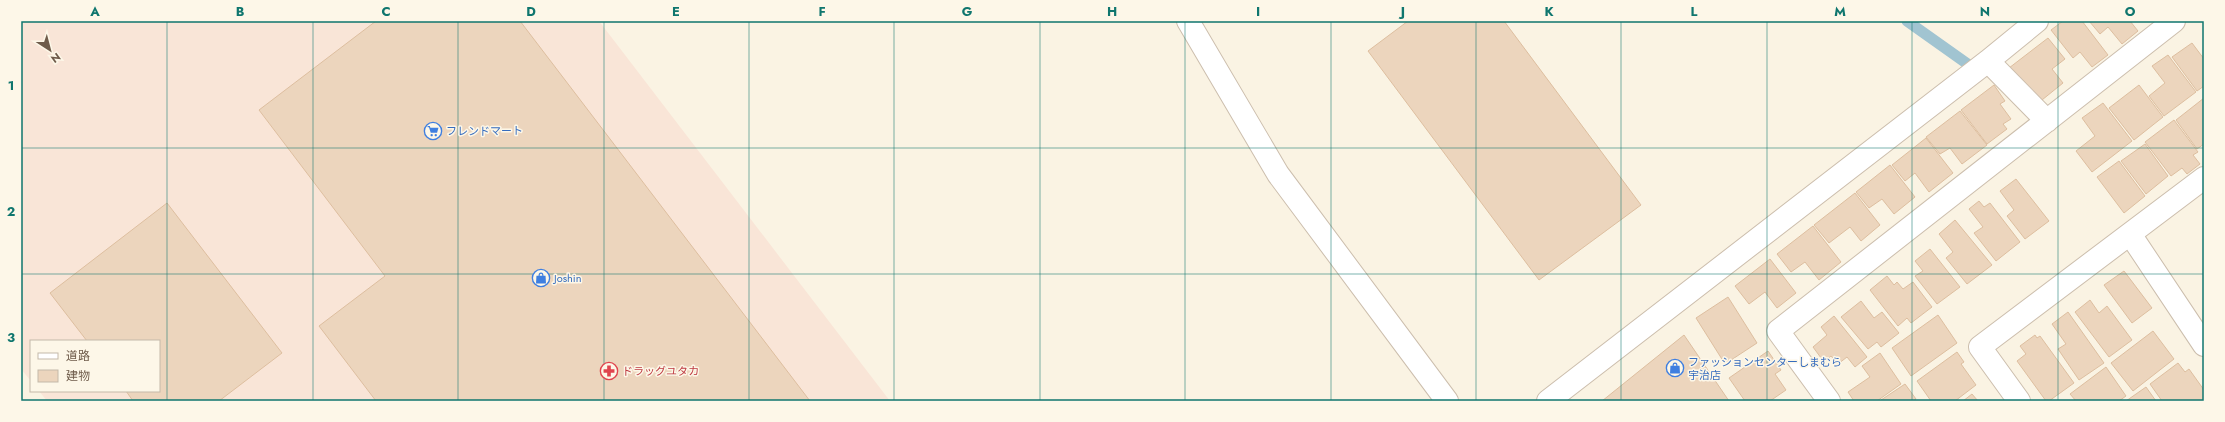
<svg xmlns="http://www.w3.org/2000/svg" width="2225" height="422" font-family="Jost,'Noto Sans JP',sans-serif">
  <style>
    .commercial { fill: #f9e5d7 }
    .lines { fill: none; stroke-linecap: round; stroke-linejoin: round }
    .stream { stroke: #a1c4d1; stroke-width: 11 }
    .building { fill: #ecd5bd; stroke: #ddbe9f }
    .minor-casing { stroke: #ccbead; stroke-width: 24 }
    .tertiary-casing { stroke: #ccbead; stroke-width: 24 }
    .minor { stroke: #fff; stroke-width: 22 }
    .tertiary { stroke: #fff; stroke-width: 22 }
    .grid { fill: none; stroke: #0f766e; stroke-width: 1; stroke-opacity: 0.55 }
    .labels { text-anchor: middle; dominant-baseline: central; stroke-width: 3; stroke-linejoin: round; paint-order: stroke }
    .shop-label { font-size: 11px; fill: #366cbe; stroke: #fdf7e8; text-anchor: start }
    .health-label { font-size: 11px; fill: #be3a42; stroke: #fdf7e8; text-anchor: start }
    .neatline { fill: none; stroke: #0f766e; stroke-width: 1.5 }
    .grid-label { font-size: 13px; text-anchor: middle; font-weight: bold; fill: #0f766e }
  </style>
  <rect width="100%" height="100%" fill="#faf3e3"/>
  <!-- commercial -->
  <path class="commercial" d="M21 21H599L890 401H47L39 391H159V341H31V381L21 369Z"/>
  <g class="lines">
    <!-- stream -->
    <path class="stream" d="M1907 21 1969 65"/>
  </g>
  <!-- building -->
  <path class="building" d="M376 21H520L810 401H376L319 326 385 276 259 110Z
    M1408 21H1504L1641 205 1539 280 1368 51Z
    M2063 21H2082L2108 55 2092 67 2080 52 2073 58 2051 30Z
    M2089 21H2130L2138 31 2122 44 2108 27 2100 34Z
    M2048 38 2065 59 2052 69 2063 83 2037 104 2009 68Z
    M2192 43 2204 59V86L2197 91 2172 57Z
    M2168 55 2196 92 2164 116 2149 96 2165 83 2152 66Z
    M1994 85 2005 101 2000 104 2011 119 2003 124 2007 129 1987 144 1961 110Z
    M2139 85 2163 117 2134 140 2109 108Z
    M2204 98V144L2197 149 2176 120Z
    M2103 103 2132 141 2092 172 2076 151 2095 136 2082 118Z
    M1960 111 1987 145 1962 164 1950 148 1940 154 1926 137Z
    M2174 120 2198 152 2193 155 2200 164 2187 174 2182 168 2171 176 2145 142Z
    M1926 138 1953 173 1929 192 1915 173 1905 181 1892 165Z
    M2145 144 2168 176 2146 194 2121 161Z
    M2119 161 2145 196 2124 213 2097 177Z
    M1890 165 1915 197 1894 214 1882 199 1869 208 1856 192Z
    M2016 179 2049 221 2025 239 2007 216 2014 210 2000 191Z
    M1855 193 1880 225 1861 241 1850 227 1829 243 1814 225Z
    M1979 201 1984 207 1990 203 2020 242 1996 261 1974 233 1983 227 1969 209Z
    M167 203 282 353 219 401H133L126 391H159V341H87L50 293Z
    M1955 220 1992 265 1967 284 1946 258 1953 252 1939 234Z
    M1813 226 1841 262 1819 280 1805 262 1791 272 1777 254Z
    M1930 249 1960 287 1937 304 1915 276 1923 271 1915 261Z
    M1770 259 1796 293 1777 308 1765 292 1749 304 1735 286Z
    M2124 271 2152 308 2132 323 2104 285Z
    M1887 276 1894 285 1897 282 1903 289 1913 282 1932 307 1911 323 1907 318 1898 326 1870 290Z
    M1728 297 1757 343 1725 364 1696 318Z
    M2090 300 2099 313 2107 306 2132 340 2109 357 2075 312Z
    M1861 301 1874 318 1882 312 1899 333 1881 347 1877 342 1868 349 1841 317Z
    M2068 312 2104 363 2079 380 2058 349 2066 344 2052 324Z
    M1938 315 1957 343 1911 376 1892 348Z
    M1834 316 1867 357 1855 367 1847 357 1838 364 1831 356 1824 362 1813 347 1827 335 1821 327Z
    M2153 331 2174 359 2133 391 2111 363Z
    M1684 335 1729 401H1602Z
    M2035 335 2037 338 2040 336 2074 383 2049 401H2046L2017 361 2026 354 2020 346Z
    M1768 351 1781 370 1775 374 1786 390 1770 401H1745L1729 378Z
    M1957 352 1964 362 1961 364 1976 385 1955 401H1931L1917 381Z
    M1880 353 1901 384 1877 401H1854L1848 392 1870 377 1862 366Z
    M2178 363 2185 372 2189 369 2204 390V401H2162L2150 384Z
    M2106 367 2126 396 2119 401H2076L2070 394Z
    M1905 384 1916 399 1913 401 1881 400Z
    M2146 387 2156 401H2126Z
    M1972 394 1978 401H1963Z"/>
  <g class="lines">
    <defs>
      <path id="minor" d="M1988 61 2047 121
        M2130 234 2204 345
        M1548 401 1988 61 2037 21
        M1829 401 1778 331 2174 21
        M2019 401 1980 347 2204 178"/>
      <path id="tertiary" d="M1188 21 1278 174 1447 401"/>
    </defs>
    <!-- minor casing -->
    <use href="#minor" class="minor-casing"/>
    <!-- tertiary casing -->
    <use href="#tertiary" class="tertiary-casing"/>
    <!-- minor -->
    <use href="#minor" class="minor"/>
    <!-- tertiary -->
    <use href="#tertiary" class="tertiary"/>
  </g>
  <!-- grid -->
  <path class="grid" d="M167 21V401M313 21V401M458 21V401M604 21V401M749 21V401M894 21V401M1040 21V401M1185 21V401M1331 21V401M1476 21V401M1621 21V401M1767 21V401M1912 21V401M2058 21V401M21 148H2204M21 274H2204"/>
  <!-- icons -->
  <defs>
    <symbol id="supermarket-ring" viewBox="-11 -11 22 22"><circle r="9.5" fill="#fdf7e8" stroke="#3f7fe0" stroke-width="1.5"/><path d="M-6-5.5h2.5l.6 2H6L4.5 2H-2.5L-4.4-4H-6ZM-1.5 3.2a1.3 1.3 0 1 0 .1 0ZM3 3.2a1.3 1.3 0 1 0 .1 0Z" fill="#3f7fe0"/></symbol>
    <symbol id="shop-ring" viewBox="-11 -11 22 22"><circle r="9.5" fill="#fdf7e8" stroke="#3f7fe0" stroke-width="1.5"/><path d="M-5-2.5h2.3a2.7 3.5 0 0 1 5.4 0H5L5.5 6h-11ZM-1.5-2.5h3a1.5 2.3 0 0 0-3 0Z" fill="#3f7fe0"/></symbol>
    <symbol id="pharmacy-ring" viewBox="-11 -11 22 22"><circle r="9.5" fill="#fdf7e8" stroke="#e0444e" stroke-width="1.5"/><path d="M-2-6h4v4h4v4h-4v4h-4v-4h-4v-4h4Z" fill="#e0444e"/></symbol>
  </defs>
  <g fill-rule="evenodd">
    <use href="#supermarket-ring" x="423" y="121" width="20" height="20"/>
    <use href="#shop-ring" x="531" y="268" width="20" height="20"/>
    <use href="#shop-ring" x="1665" y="358" width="20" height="20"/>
    <use href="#pharmacy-ring" x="599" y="361" width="20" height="20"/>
  </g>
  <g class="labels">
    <!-- shop labels -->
    <g class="shop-label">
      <text x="446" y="131">フレンドマート</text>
      <text x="554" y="278">Joshin</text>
      <text x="1688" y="362">ファッションセンターしまむら<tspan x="1688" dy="13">宇治店</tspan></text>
    </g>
    <!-- health labels -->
    <g class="health-label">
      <text x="622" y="371">ドラッグユタカ</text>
    </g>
  </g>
  <!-- border -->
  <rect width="2225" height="422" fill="none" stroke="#fdf7e8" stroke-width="44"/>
  <!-- legend -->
  <rect x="30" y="340" width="130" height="52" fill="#fdf7e8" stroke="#c4b9a9"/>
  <rect x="38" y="353" width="20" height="6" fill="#ffffff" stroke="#c4b9a9"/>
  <text x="66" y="360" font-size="12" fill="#6f5c4b">道路</text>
  <rect x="38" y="370" width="20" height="12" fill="#ecd5bd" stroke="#c4b9a9"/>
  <text x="66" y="380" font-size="12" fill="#6f5c4b">建物</text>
  <!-- north arrow -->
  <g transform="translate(50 50) rotate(144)" stroke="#fdf7e8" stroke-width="3" paint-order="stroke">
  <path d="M0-3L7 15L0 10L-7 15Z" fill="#6f5c4b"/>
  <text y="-6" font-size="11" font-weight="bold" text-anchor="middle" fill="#6f5c4b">N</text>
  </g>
  <rect x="22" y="22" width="2181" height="378" class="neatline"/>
  <g class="grid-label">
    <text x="95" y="16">A</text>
    <text x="240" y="16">B</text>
    <text x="386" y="16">C</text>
    <text x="531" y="16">D</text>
    <text x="676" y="16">E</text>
    <text x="822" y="16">F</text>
    <text x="967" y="16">G</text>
    <text x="1112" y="16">H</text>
    <text x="1258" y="16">I</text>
    <text x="1403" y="16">J</text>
    <text x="1549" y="16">K</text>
    <text x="1694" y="16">L</text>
    <text x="1840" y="16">M</text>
    <text x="1985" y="16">N</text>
    <text x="2130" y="16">O</text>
    <text x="11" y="90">1</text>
    <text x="11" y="216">2</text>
    <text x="11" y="342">3</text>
  </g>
</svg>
